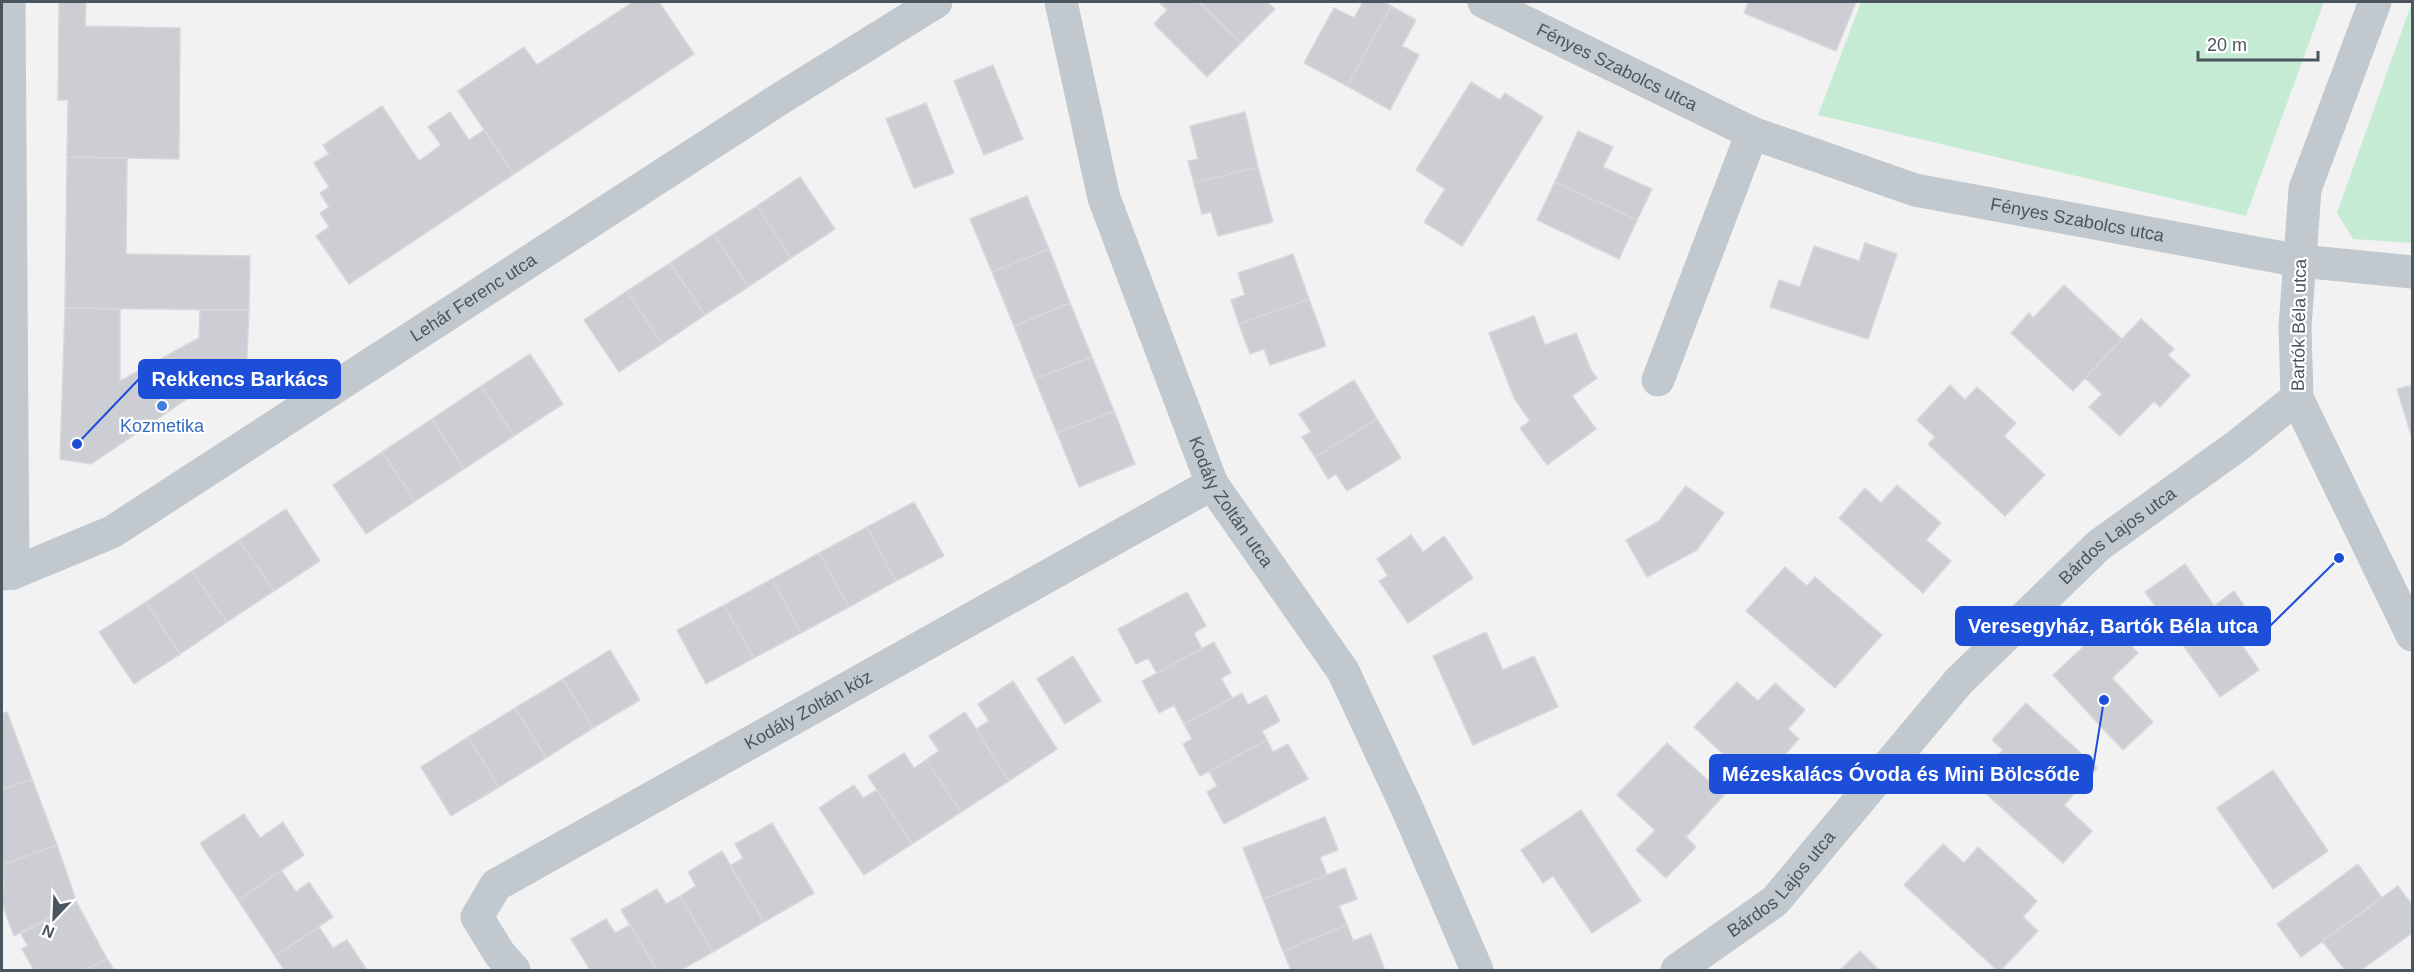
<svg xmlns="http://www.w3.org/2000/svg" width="2414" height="972" font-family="Helvetica,sans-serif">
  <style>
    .green { fill: #c6ebd4 }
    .building { fill: #ccced3; stroke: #d6d8dc; stroke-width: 1.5 }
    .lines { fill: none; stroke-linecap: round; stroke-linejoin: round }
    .minor { stroke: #c1c9ce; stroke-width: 33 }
    .shop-dot { fill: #3f7fe0; stroke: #fff; stroke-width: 2 }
    .labels { text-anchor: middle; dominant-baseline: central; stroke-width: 4.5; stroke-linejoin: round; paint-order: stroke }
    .street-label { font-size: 18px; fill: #4b555d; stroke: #fff }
    .shop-label { font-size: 18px; fill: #366cbe; stroke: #fff }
    .leader { fill: none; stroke: #1d4ed8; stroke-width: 2 }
    .callout-dot { fill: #1d4ed8; stroke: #fff; stroke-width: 2 }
    .callout { fill: #1d4ed8; stroke: #1d4ed8; stroke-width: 2 }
    .callout-label { font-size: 20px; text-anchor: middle; font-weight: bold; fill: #fff }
  </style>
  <rect width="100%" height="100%" fill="#f3f2f2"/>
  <!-- green -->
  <path class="green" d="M1861 2H2324L2246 216 1818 115Z
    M2412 2V243L2353 239 2337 213Z"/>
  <!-- building -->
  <path class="building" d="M59 2H86L85 26 180 28 179 159 67 157 68 100H58Z
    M633 2H659L694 54 514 174 458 91 524 47 537 65Z
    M1159 2H1199L1241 43 1207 77 1154 24 1167 10Z
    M1199 2H1267L1275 9 1241 43Z
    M1363 2H1383L1391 6 1347 86 1304 63 1334 8 1354 18Z
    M1748 2H1856L1836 51 1744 13Z
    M1391 6 1416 20 1402 46 1419 55 1390 110 1347 86Z
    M993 65 1023 139 984 155 954 81Z
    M1471 82 1500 100 1505 93 1543 117 1462 246 1424 222 1445 189 1416 170Z
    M926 103 954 173 914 188 886 119Z
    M382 106 419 161 441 145 428 127 450 112 469 140 484 130 514 174 349 284 316 236 329 227 320 213 329 207 320 193 329 187 314 163 329 154 323 145Z
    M1245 112 1258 167 1194 183 1188 161 1198 159 1190 126Z
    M1578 131 1613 147 1603 167 1652 189 1637 220 1555 182Z
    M67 157 127 158 126 254 250 256 249 310 65 308Z
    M1258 167 1273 222 1218 236 1211 212 1202 214 1194 183Z
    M800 177 835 229 791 258 757 206Z
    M1555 182 1637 220 1619 259 1537 220Z
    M1027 196 1049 249 992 272 970 219Z
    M757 206 791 258 748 287 714 234Z
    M714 234 748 287 705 315 670 263Z
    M1865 243 1897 254 1868 339 1770 307 1779 280 1800 287 1814 246 1859 261Z
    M1049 249 1070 303 1014 326 992 272Z
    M1293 254 1309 299 1239 324 1231 300 1245 295 1238 273Z
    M670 263 705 315 662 344 627 291Z
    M2064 285 2122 339 2073 391 2011 333 2029 313 2033 318Z
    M627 291 662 344 619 372 584 320Z
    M1309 299 1326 346 1270 365 1264 349 1250 354 1239 324Z
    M1070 303 1092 357 1035 379 1014 326Z
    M65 308 120 309V381L199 338 200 310H249L247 358 91 464 60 459Z
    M1534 316 1545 345 1576 333 1591 370 1597 378 1572 396 1596 429 1547 465 1520 428 1530 421 1514 398 1489 333Z
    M2141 319 2174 349 2168 355 2190 375 2160 407 2154 401 2120 436 2089 407 2102 394 2085 378Z
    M530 354 563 404 514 436 481 386Z
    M1092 357 1114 411 1057 433 1035 379Z
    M1354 380 1377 419 1315 457 1302 437 1311 432 1299 414Z
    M1950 385 1965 400 1977 387 2016 423 2004 436 2045 475 2005 516 1928 444 1935 437 1917 420Z
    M2412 385V438L2397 389Z
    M481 386 514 436 464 469 432 419Z
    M1114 411 1135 464 1079 487 1057 433Z
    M432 419 464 469 415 501 382 452Z
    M1377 419 1401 458 1347 491 1336 474 1328 479 1315 457Z
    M382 452 415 501 366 534 333 485Z
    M1897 485 1941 523 1926 540 1951 561 1923 593 1839 518 1865 488 1881 503Z
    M1686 486 1724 513 1697 550 1647 577 1626 540 1659 521Z
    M914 502 944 556 896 581 867 527Z
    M286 509 320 561 274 591 239 540Z
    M867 527 896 581 849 607 819 553Z
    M1411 535 1423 552 1444 536 1473 578 1408 623 1379 581 1388 576 1377 559Z
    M239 540 274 591 227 622 192 571Z
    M819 553 849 607 801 633 772 579Z
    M2185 564 2214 606 2234 591 2257 624 2237 638 2259 670 2220 697 2145 592Z
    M1785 567 1807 586 1815 577 1882 635 1835 688 1746 611Z
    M192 571 227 622 180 654 146 602Z
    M772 579 801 633 754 658 724 605Z
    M1187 592 1206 626 1194 633 1202 649 1157 673 1148 658 1136 664 1118 629Z
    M146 602 180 654 134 684 99 632Z
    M724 605 754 658 706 684 677 630Z
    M2109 623 2138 653 2112 678 2153 722 2123 750 2053 675Z
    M1486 632 1503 670 1534 656 1558 707 1473 745 1433 656Z
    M1214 642 1231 673 1221 678 1232 698 1184 724 1174 705 1159 713 1142 681Z
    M610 650 640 700 593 728 563 679Z
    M1073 656 1101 701 1065 724 1037 679Z
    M563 679 593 728 546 758 515 708Z
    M1013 681 1057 749 1009 781 976 729 989 721 978 704Z
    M1737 682 1758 701 1775 683 1805 710 1788 729 1799 739 1757 785 1694 727Z
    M1242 693 1248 705 1266 695 1280 721 1262 731 1267 740 1200 776 1183 744 1192 739 1184 724Z
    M2026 703 2097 768 2064 805 2092 831 2063 863 1973 782 2003 750 1992 740Z
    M515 708 546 758 499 787 468 737Z
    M7 712 32 779 2 790V714Z
    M965 712 1009 781 961 812 926 760 939 751 929 736Z
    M468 737 499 787 451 816 421 767Z
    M1267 740 1273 752 1288 744 1308 779 1224 824 1207 792 1217 786 1209 771Z
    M1667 743 1724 795 1686 837 1696 847 1666 878 1636 850 1655 830 1617 795Z
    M904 753 914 768 926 760 961 812 912 844 868 776Z
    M2273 770 2328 851 2273 889 2217 808Z
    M32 779 57 845 2 865V790Z
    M854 785 863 798 877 790 912 844 864 875 819 808Z
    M1581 810 1641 901 1592 933 1553 876 1543 883 1521 850Z
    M244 814 260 838 283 822 304 855 238 900 200 843Z
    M1325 817 1338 850 1320 857 1327 875 1263 899 1243 848Z
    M772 823 814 893 764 922 730 866 743 858 735 844Z
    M1943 844 1964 863 1978 847 2037 901 2023 917 2038 931 2001 970H1997L1904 885Z
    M57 845 77 903 14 936 2 903V890L4 889 2 865Z
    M722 851 764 922 713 952 680 896 696 886 688 872Z
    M2358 864 2382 898 2301 957 2277 924Z
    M1345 868 1357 899 1339 906 1347 925 1283 951 1263 899Z
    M281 870 296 892 309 882 333 917 275 956 238 900Z
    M2398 886 2412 905V933L2361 970H2345L2322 941Z
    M657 889 666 904 680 896 713 952 681 970H657L621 910Z
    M77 903 107 959 85 970H34L22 949 28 946 21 934Z
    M606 919 615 933 630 925 657 970H590L571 939Z
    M1347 925 1353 941 1371 934 1385 970H1291L1283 951Z
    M319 927 333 948 347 940 367 970H284L275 956Z
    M1860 951 1879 970H1840Z
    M107 959 114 970H85Z"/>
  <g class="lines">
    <!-- minor -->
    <g class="minor">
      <path d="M9 2 13 573"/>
      <path id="s1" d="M1061 2 1104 198 1212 484 1343 671 1407 808 1477 970"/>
      <path id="s2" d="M1484 2 1752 133 1915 190 2300 261 2412 272"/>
      <path d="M2375 2 2305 189 2295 327 2297 398 2412 635"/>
      <path d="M1658 380 1752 133"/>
      <path id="s3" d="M2 574 13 573 112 532 778 100 936 2"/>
      <path id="s4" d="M514 970 499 953 477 917 496 885 1212 484"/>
      <path id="s5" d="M1677 970 1775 901 1959 681 2099 545 2237 446 2297 398"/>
    </g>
  </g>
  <!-- markers -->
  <circle class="shop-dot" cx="162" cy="406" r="6"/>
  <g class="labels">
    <!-- street labels -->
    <g class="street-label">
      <text stroke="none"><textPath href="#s2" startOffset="148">Fényes Szabolcs utca</textPath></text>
      <text stroke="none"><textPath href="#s2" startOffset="636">Fényes Szabolcs utca</textPath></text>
      <text stroke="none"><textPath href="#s3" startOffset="549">Lehár Ferenc utca</textPath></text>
      <text transform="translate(2299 325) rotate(-89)">Bartók Béla utca</text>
      <text stroke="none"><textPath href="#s1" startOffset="531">Kodály Zoltán utca</textPath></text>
      <text stroke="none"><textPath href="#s5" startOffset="622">Bárdos Lajos utca</textPath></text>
      <text stroke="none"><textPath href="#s4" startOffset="460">Kodály Zoltán köz</textPath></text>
      <text stroke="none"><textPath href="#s5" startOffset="136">Bárdos Lajos utca</textPath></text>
    </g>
    <!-- shop labels -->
    <g class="shop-label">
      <text x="162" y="426">Kozmetika</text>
    </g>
  </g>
  <!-- callouts -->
  <path class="leader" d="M77 444L139 379M2339 558L2270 626M2104 700L2092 774"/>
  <g class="callout-dot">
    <circle cx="77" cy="444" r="6"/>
    <circle cx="2339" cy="558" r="6"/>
    <circle cx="2104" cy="700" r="6"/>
  </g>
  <g class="callout">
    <rect x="139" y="360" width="201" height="38" rx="6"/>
    <rect x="1956" y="607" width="314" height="38" rx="6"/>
    <rect x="1710" y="755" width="382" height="38" rx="6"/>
  </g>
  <g class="callout-label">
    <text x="240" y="386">Rekkencs Barkács</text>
    <text x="2113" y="633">Veresegyház, Bartók Béla utca</text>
    <text x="1901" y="781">Mézeskalács Óvoda és Mini Bölcsőde</text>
  </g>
  <!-- border -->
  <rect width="2414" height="972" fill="none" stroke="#4b555d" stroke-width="6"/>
  <!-- north arrow -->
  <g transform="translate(54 918) rotate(203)" stroke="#ffffff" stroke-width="4.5" paint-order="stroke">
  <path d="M0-4.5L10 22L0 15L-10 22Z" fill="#4b555d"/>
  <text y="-9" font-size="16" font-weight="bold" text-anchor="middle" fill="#4b555d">N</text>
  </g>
  <!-- scale -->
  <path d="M2198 51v9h120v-9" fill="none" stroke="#4b555d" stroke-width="3"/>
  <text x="2207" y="51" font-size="18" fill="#4b555d" stroke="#ffffff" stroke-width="4.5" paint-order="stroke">20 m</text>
</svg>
